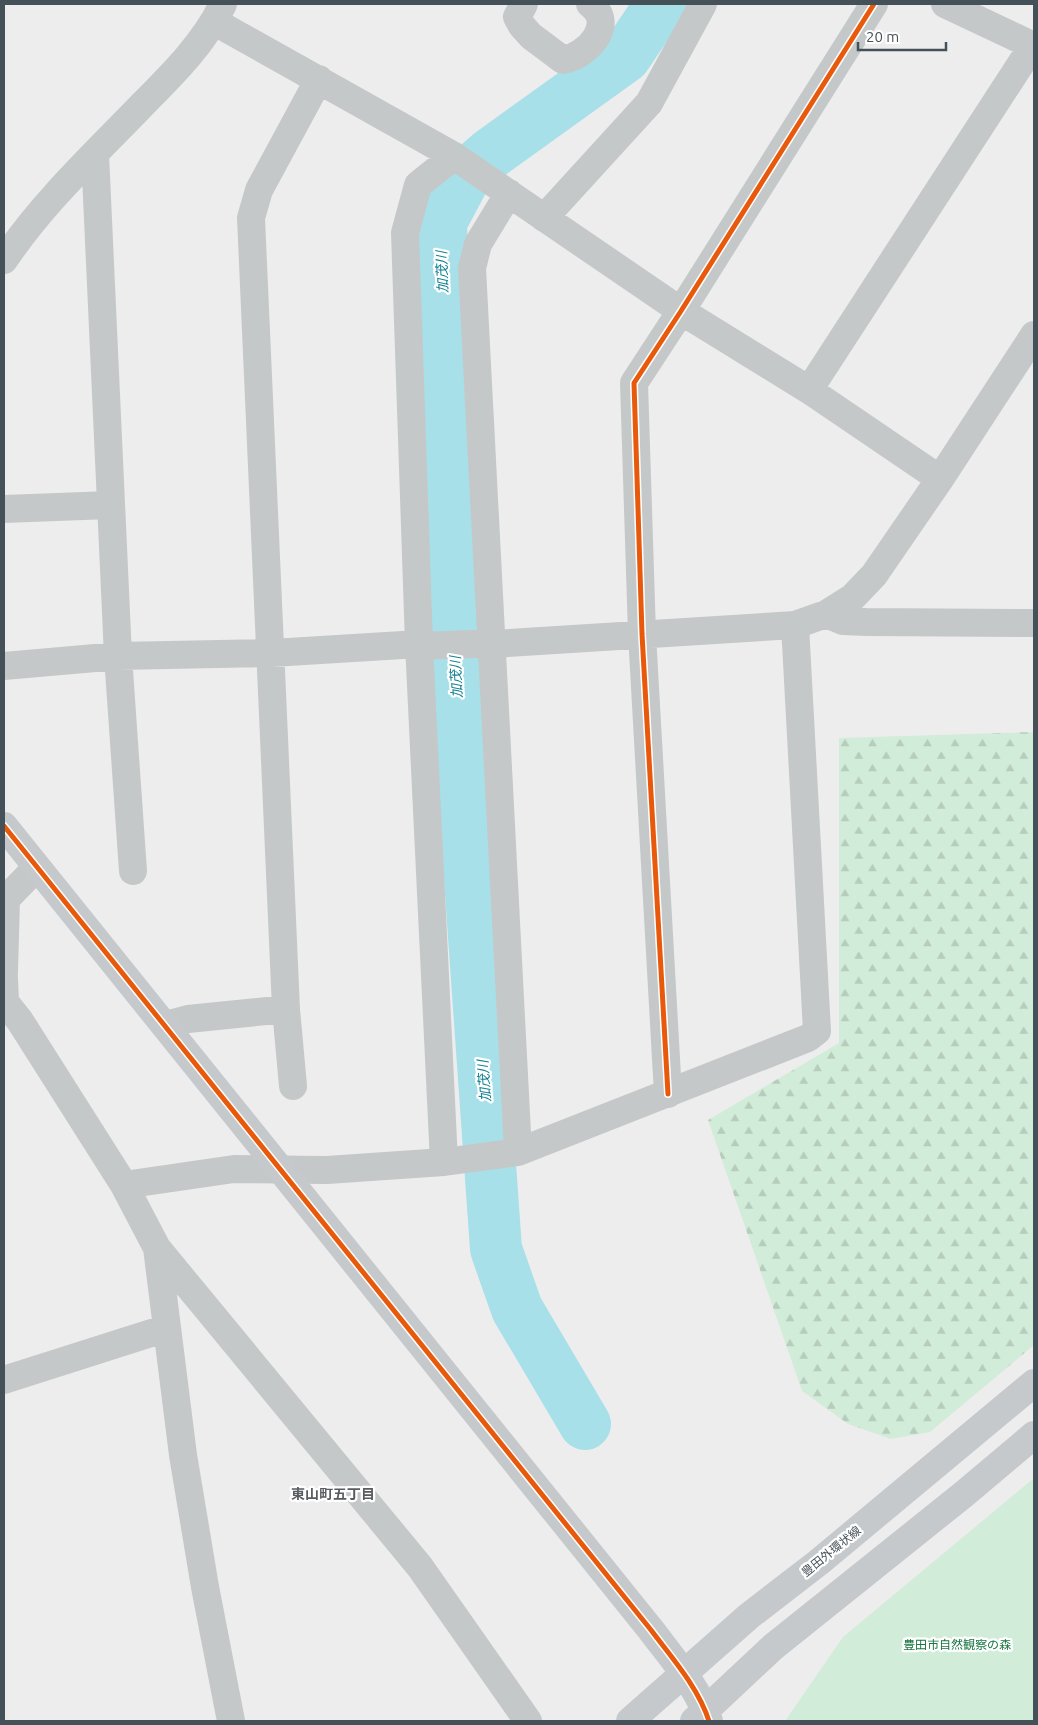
<svg xmlns="http://www.w3.org/2000/svg" width="1038" height="1725" font-family="Ubuntu,'Noto Sans JP',sans-serif">
  <style>
    .forest { fill: url(#forest-firs) }
    .park { fill: #d2ecda }
    .lines { fill: none; stroke-linecap: round; stroke-linejoin: round }
    .river { stroke: #a8e0e9; stroke-width: 52 }
    .street { stroke: #c5c8c9; stroke-width: 28 }
    .secondary { stroke: #c6c9cc; stroke-width: 28 }
    .cycleway-casing { stroke: #fff; stroke-width: 8 }
    .cycleway { stroke: #e8590c; stroke-width: 5 }
    .labels { text-anchor: middle; dominant-baseline: central; stroke-width: 4.5; stroke-linejoin: round; paint-order: stroke }
    .street-label { font-size: 12px; fill: #455159; stroke: #fff }
    .park-label { font-size: 12px; fill: #1a7641; stroke: #fff }
    .water-label { font-size: 14px; font-style: italic; fill: #128091; stroke: #fff }
    .neighbourhood-label { font-size: 14px; font-weight: bold; fill: #595d61; stroke: #fff }
  </style>
  <defs>
    <pattern id="forest-firs" width="22" height="20" patternUnits="userSpaceOnUse" patternTransform="scale(1.25)"><rect width="22" height="20" fill="#d2ecda"/><path d="M5 1l3.5 6h-7zM16 11l3.5 6h-7z" fill="#b6ccbd"/></pattern>
  </defs>
  <rect width="100%" height="100%" fill="#eeeded"/>
  <!-- forest -->
  <path class="forest" d="M1034 732V1345L930 1432 891 1439 848 1424 802 1391 708 1120 839 1043V738Z"/>
  <!-- park -->
  <path class="park" d="M1034 1478V1721H785L843 1637Z"/>
  <g class="lines">
    <!-- river -->
    <path class="river" d="M585 1424 517 1309 496 1249 455 667 441 222 466 175 490 154 625 57 661 4"/>
    <!-- street -->
    <path class="street" d="M524 4 517 17 522 26 531 36 563 60C587 56 617 24 590 4
      M945 4 1034 46
      M215 22 454 156 681 311 809 390 940 479
      M95 154 118 656 133 871
      M509 193 478 244 472 268 518 1152
      M544 218 649 103 703 4
      M4 260C43 202 95 154 143 104 173 74 205 42 223 4
      M809 390 1033 45
      M4 509 110 505
      M826 614 853 597 874 575 940 479 1034 335
      M4 666 118 656 272 653 419 644C444 648 467 642 493 644L795 625 826 614 843 621 866 622 1034 623
      M4 972 6 899 36 868
      M4 978 5 1002 20 1021 124 1185 157 1248 420 1567 528 1721
      M166 1025 188 1019 286 1009
      M293 1086 286 1009 251 218 259 190 319 79
      M668 1094 642 634 634 383 681 311 874 4
      M444 1162 419 644 405 233 418 185 454 156
      M124 1185 234 1169 327 1170 444 1162 518 1152 808 1038 817 1031 795 625
      M157 1248 183 1455 205 1587 231 1721
      M4 1380 167 1328"/>
    <!-- secondary -->
    <path class="secondary" d="M4 826 651 1630C672 1658 698 1687 709 1721
      M630 1721 749 1616 819 1562 1034 1383
      M694 1721 773 1647 964 1494 1034 1435"/>
    <defs>
      <path id="cycleway" d="M4 826 651 1630C672 1658 698 1687 709 1721
        M668 1094 642 634 634 383 681 311 874 4"/>
    </defs>
    <!-- cycleway casing -->
    <use href="#cycleway" class="cycleway-casing"/>
    <!-- cycleway -->
    <use href="#cycleway" class="cycleway"/>
  </g>
  <g class="labels">
    <!-- street labels -->
    <g class="street-label">
      <text transform="translate(831 1551) rotate(-39)">豊田外環状線</text>
    </g>
    <!-- park labels -->
    <g class="park-label">
      <text x="957" y="1644">豊田市自然観察の森</text>
    </g>
    <!-- water labels -->
    <g class="water-label">
      <text transform="translate(442 272) rotate(-92)">加茂川</text>
      <text transform="translate(456 677) rotate(-93)">加茂川</text>
      <text transform="translate(484 1081) rotate(-94)">加茂川</text>
    </g>
    <!-- neighbourhood labels -->
    <g class="neighbourhood-label">
      <text x="333" y="1494">東山町五丁目</text>
    </g>
  </g>
  <!-- border -->
  <rect width="1038" height="1725" fill="none" stroke="#455159" stroke-width="10"/>
  <!-- scale -->
  <path d="M858 42v8h88v-8" fill="none" stroke="#455159" stroke-width="2.5"/>
  <text x="866" y="42" font-size="15" fill="#455159" stroke="#ffffff" stroke-width="4" paint-order="stroke">20 m</text>
</svg>
